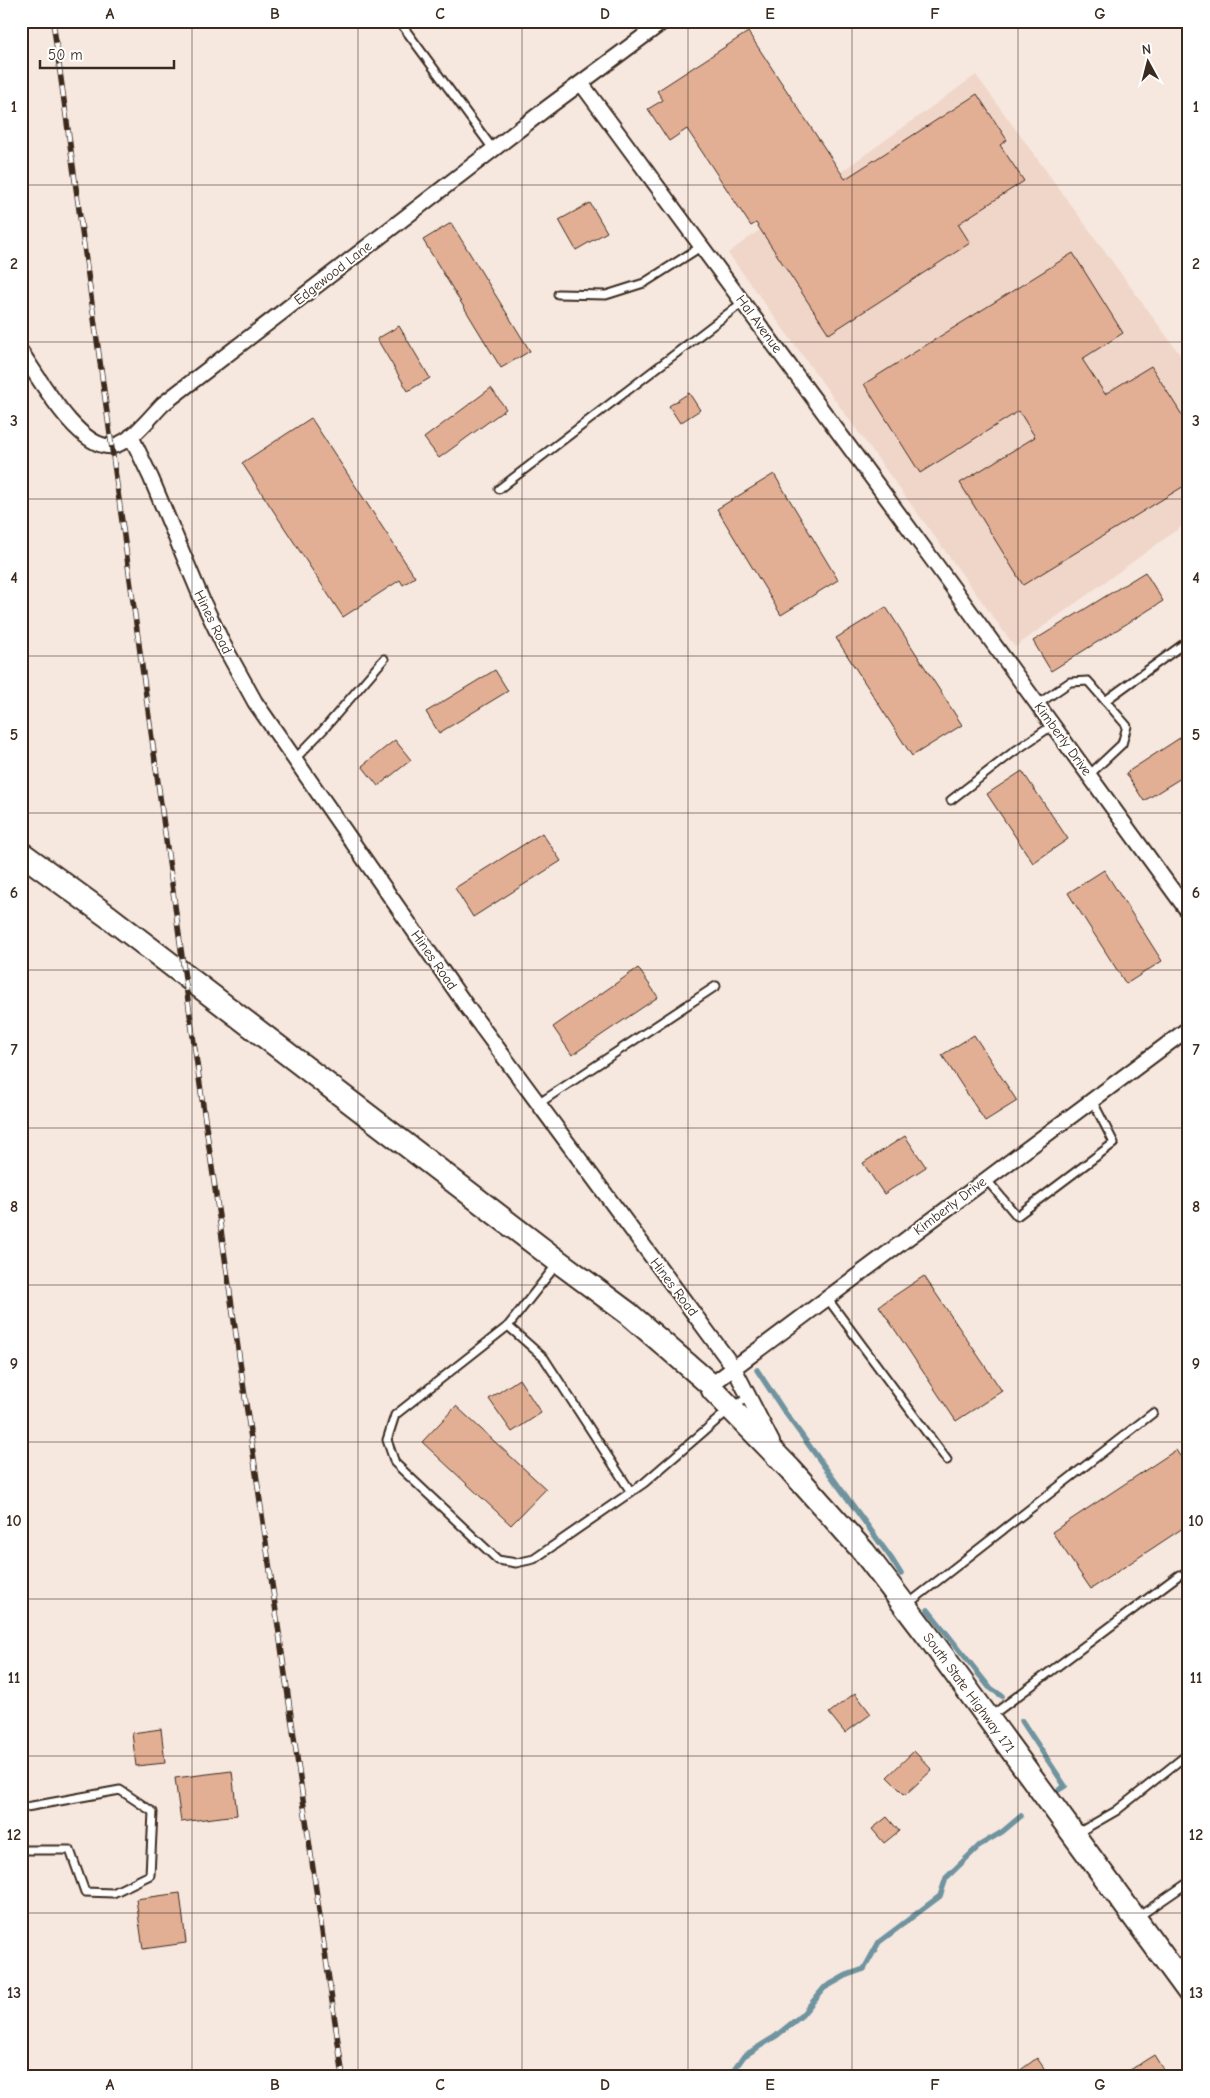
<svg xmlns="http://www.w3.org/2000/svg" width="1210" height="2098" font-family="'Comic Neue',sans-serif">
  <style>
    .built { fill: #f0d6c9 }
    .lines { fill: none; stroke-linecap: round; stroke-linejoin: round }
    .stream { stroke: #70949f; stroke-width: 5.5 }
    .building { fill: #e2af95; stroke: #3b2a1e }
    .service-casing { stroke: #3b2a1e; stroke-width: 11 }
    .minor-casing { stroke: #3b2a1e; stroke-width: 18 }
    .primary-casing { stroke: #3b2a1e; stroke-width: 26 }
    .service { stroke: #fff; stroke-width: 7 }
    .minor { stroke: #fff; stroke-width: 14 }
    .primary { stroke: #fff; stroke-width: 22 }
    .rail-casing { stroke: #3b2a1e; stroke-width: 5.5 }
    .rail { stroke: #fff; stroke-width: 4; stroke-dasharray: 11; stroke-linecap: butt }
    .grid { fill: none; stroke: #3b2a1e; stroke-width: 1; stroke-opacity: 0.55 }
    .labels { text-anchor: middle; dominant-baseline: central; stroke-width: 4; stroke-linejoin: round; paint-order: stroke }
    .street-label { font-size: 14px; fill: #3b2a1e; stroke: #fff }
    .neatline { fill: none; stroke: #3b2a1e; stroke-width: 2 }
    .grid-label { font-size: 16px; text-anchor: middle; font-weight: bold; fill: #3b2a1e }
  </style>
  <rect width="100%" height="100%" fill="#f6e7df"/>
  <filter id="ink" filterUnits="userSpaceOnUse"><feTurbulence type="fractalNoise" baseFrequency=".02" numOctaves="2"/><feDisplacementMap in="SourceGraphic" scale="10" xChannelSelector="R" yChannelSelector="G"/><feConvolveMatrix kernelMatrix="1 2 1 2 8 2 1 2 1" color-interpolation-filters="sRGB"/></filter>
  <g filter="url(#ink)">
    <!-- built -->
    <path class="built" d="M976 75 1189 367V521L1015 647 728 253Z"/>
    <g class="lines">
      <!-- stream -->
      <path class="stream" d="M757 1370 784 1411 891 1558 901 1574
        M928 1610 989 1687 1002 1696
        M1022 1721 1065 1786 1057 1791
        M729 2077 744 2056 776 2036 802 2015 824 1988 847 1975 864 1969 879 1942 940 1896 946 1878 980 1845 1002 1832 1021 1816"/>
    </g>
    <!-- building -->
    <path class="building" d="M748 32 845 179 977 94 1007 140 1000 145 1024 181 958 224 970 243 829 334 756 223 751 226 687 129 669 141 648 109 663 100 657 91Z
      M590 203 607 232 576 250 559 220Z
      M451 223 530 351 501 368 423 240Z
      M1073 253 1123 333 1082 359 1105 394 1151 366 1189 426V483L1023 585 960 483 1035 437 1019 411 920 473 864 384Z
      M399 326 430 378 408 391 377 339Z
      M491 388 506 409 439 458 424 438Z
      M689 393 700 410 680 423 669 406Z
      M311 418 415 577 403 585 400 580 343 617 242 463Z
      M774 474 838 580 781 615 717 509Z
      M1145 572 1163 601 1051 671 1033 641Z
      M886 607 962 725 912 756 836 638Z
      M495 670 508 691 439 733 426 712Z
      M1189 732V773L1144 801 1126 773Z
      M395 740 411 760 378 786 362 766Z
      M1022 771 1068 839 1033 863 987 794Z
      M542 833 561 861 473 917 455 888Z
      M1104 870 1162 961 1126 984 1068 893Z
      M638 968 658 997 572 1055 553 1027Z
      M974 1035 1017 1101 985 1121 942 1055Z
      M905 1136 926 1167 884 1194 863 1163Z
      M924 1276 1002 1391 956 1421 879 1306Z
      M519 1379 541 1413 512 1432 489 1399Z
      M456 1406 546 1489 511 1525 422 1442Z
      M1176 1450 1189 1470V1524L1091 1589 1052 1532Z
      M855 1693 871 1714 845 1733 829 1713Z
      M161 1729 165 1763 136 1766 132 1733Z
      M914 1751 932 1770 905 1795 887 1777Z
      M232 1771 237 1815 181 1822 175 1778Z
      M887 1817 899 1831 884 1843 872 1829Z
      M180 1893 186 1943 143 1949 136 1899Z
      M1154 2055 1168 2077H1119Z
      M1037 2058 1046 2071 1038 2077H1011Z"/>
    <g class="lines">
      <defs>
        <path id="service" d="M399 21 493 149
          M558 294 606 295 644 283 702 246
          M499 489 743 302
          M1105 701 1189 640
          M1038 704 1070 682 1088 681 1127 726 1122 744 1089 775
          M294 760 323 730 384 659
          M951 800 1012 753 1053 725
          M538 1104 716 986
          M986 1179 1017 1216 1114 1143 1092 1100
          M557 1264 508 1326 544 1358 631 1492
          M827 1298 947 1460
          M508 1326 395 1415 387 1440 395 1463 498 1560 516 1563 534 1559 644 1483 731 1408 749 1397
          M908 1604 1153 1413
          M991 1716 1179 1575
          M21 1808 120 1790 153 1812 150 1875 113 1893 85 1892 70 1850H21
          M1076 1834 1116 1811 1184 1757
          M1138 1917 1189 1882"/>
        <path id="minor" d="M581 83 937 566 1189 913
          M21 352C38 376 79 451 113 446 132 442 150 417 163 404L547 108 664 21
          M131 436 151 478 203 602 223 644 255 702 467 1007 734 1368 772 1442
          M711 1385 1189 1028"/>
        <g id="primary">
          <path id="s1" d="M21 853 109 917 559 1262 629 1314 711 1385 713 1390 790 1469 864 1552 931 1640 1189 1992"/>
        </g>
      </defs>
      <!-- service casing -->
      <use href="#service" class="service-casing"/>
      <!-- minor casing -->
      <use href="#minor" class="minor-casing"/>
      <!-- primary casing -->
      <use href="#primary" class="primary-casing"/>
      <!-- service -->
      <use href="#service" class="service"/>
      <!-- minor -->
      <use href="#minor" class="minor"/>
      <!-- primary -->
      <use href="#primary" class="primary"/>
      <defs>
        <path id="rail" d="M53 21 192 1029 343 2077"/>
      </defs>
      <!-- rail casing -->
      <use href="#rail" class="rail-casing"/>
      <!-- rail -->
      <use href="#rail" class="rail"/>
    </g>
  </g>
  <!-- grid -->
  <path class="grid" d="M192 21V2077M358 21V2077M522 21V2077M688 21V2077M852 21V2077M1018 21V2077M21 185H1189M21 342H1189M21 499H1189M21 656H1189M21 813H1189M21 970H1189M21 1128H1189M21 1285H1189M21 1442H1189M21 1599H1189M21 1756H1189M21 1913H1189"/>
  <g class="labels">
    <!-- street labels -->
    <g class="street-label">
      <text transform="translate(333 273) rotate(-38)">Edgewood Lane</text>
      <text transform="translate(759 324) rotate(54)">Hal Avenue</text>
      <text transform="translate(213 622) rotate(64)">Hines Road</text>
      <text transform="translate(1063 739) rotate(54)">Kimberly Drive</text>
      <text transform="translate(434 960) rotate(55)">Hines Road</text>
      <text transform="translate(950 1206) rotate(-37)">Kimberly Drive</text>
      <text transform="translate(674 1287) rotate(53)">Hines Road</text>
      <text stroke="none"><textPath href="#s1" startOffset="1274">South State Highway 171</textPath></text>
    </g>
  </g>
  <!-- margin -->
  <rect width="1210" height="2098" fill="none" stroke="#fff" stroke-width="55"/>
  <!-- north arrow -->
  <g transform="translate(1148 62) rotate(353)" stroke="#ffffff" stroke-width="4" paint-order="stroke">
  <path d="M0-4L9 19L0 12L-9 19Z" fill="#3b2a1e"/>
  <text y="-8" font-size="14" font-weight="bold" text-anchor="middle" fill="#3b2a1e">N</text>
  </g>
  <!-- scale -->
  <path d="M40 60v8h134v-8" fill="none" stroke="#3b2a1e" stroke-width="2.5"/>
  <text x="48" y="60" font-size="15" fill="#3b2a1e" stroke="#ffffff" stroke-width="4" paint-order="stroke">50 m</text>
  <rect x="28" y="28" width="1154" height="2042" class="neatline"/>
  <g class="grid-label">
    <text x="110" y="19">A</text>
    <text x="275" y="19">B</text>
    <text x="440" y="19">C</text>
    <text x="605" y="19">D</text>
    <text x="770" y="19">E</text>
    <text x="935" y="19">F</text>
    <text x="1100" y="19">G</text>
    <text x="14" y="112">1</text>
    <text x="1196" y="112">1</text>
    <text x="14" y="269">2</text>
    <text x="1196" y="269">2</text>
    <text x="14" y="426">3</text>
    <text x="1196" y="426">3</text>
    <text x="14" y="583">4</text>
    <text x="1196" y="583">4</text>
    <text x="14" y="740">5</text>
    <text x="1196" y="740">5</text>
    <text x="14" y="898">6</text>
    <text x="1196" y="898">6</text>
    <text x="14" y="1055">7</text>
    <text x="1196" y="1055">7</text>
    <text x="14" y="1212">8</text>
    <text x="1196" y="1212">8</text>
    <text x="14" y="1369">9</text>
    <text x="1196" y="1369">9</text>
    <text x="14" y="1526">10</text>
    <text x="1196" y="1526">10</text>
    <text x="14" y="1683">11</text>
    <text x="1196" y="1683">11</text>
    <text x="14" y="1840">12</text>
    <text x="1196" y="1840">12</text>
    <text x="14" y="1998">13</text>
    <text x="1196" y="1998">13</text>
    <text x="110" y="2090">A</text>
    <text x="275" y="2090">B</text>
    <text x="440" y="2090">C</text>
    <text x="605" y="2090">D</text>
    <text x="770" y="2090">E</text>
    <text x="935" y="2090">F</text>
    <text x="1100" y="2090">G</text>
  </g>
</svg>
